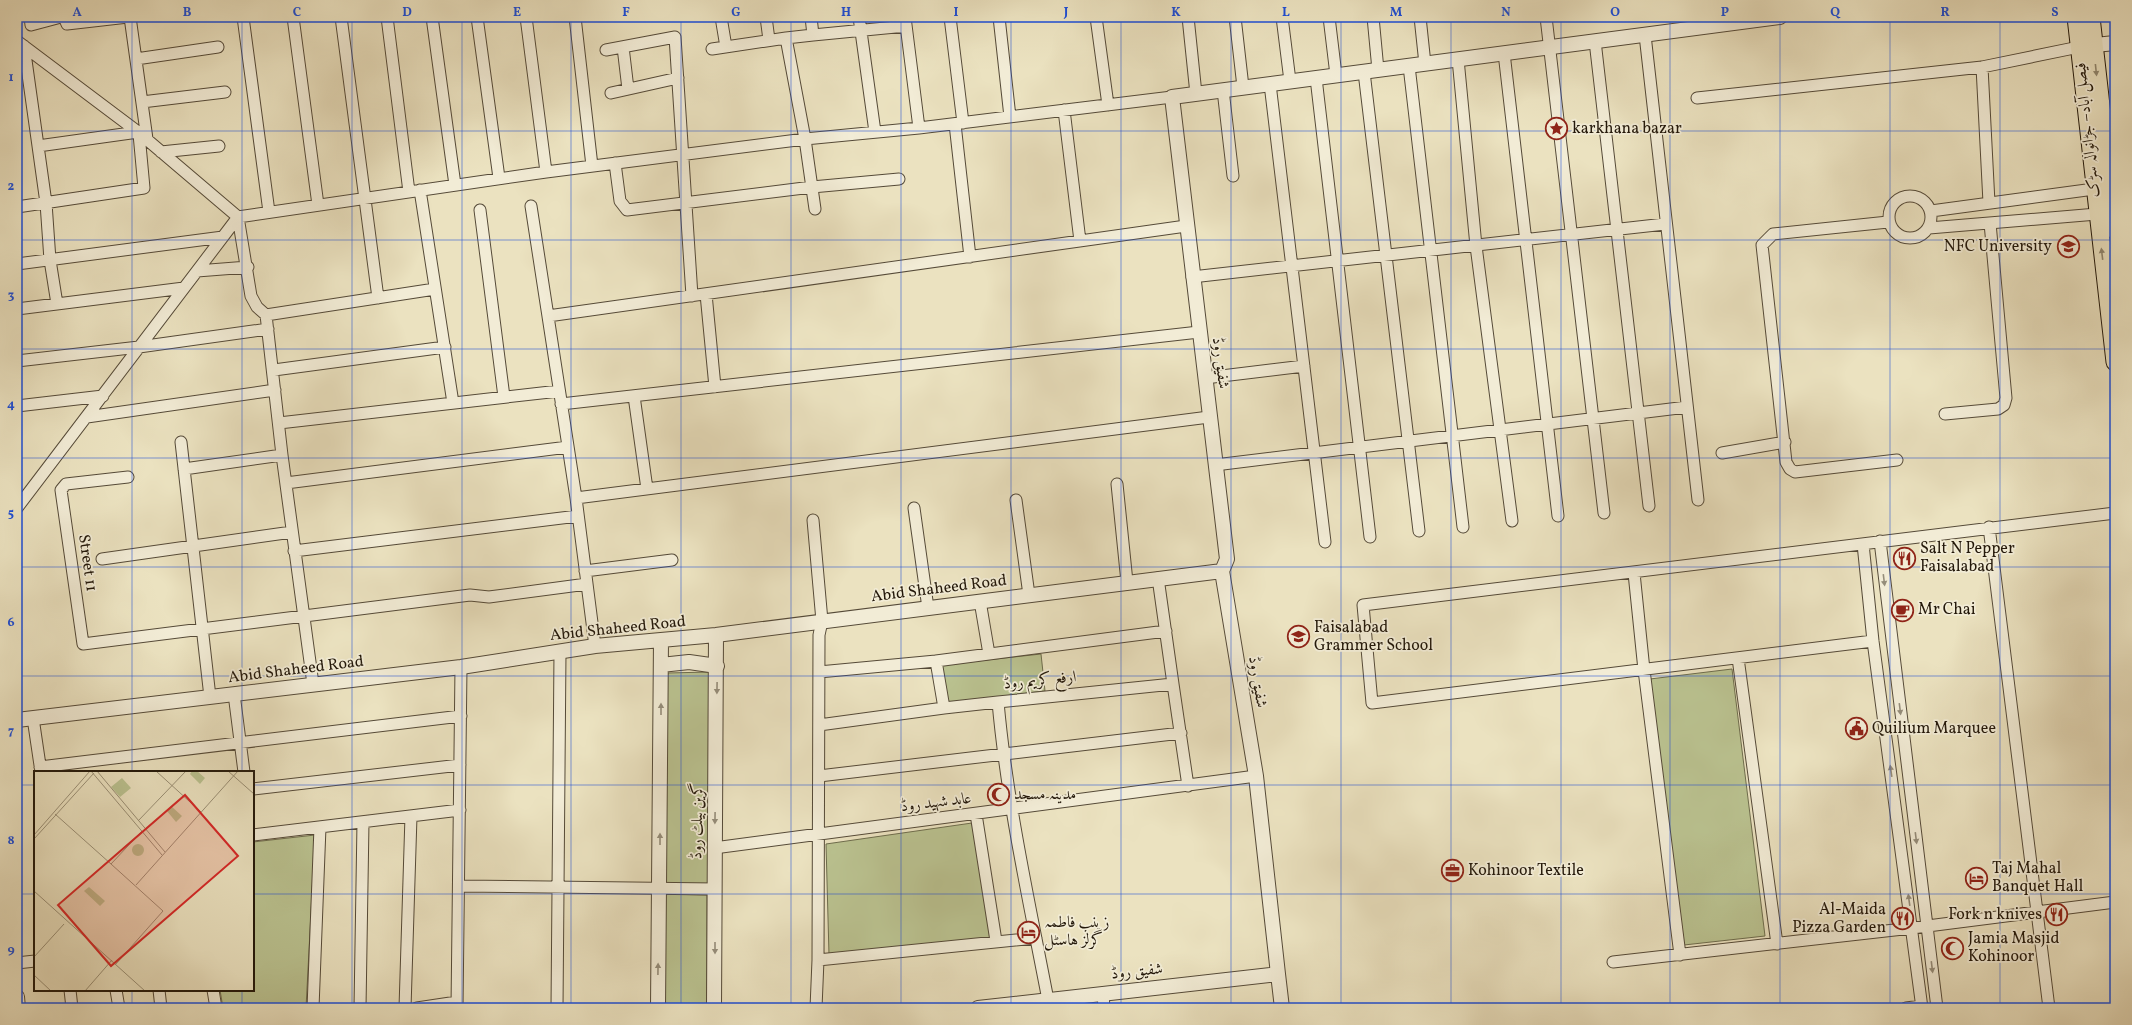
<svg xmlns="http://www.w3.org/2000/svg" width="2132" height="1025" font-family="Vollkorn,Amiri,serif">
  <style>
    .green { fill: #bac290; stroke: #6e6d4d }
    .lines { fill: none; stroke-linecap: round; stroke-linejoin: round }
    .minor-casing { stroke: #554a38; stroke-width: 13 }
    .tertiary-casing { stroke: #554a38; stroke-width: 16 }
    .primary-casing { stroke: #23180a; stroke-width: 19 }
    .minor { stroke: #f2ecd6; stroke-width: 11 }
    .tertiary { stroke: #f2ecd6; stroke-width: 14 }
    .primary { stroke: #ebe2c0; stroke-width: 17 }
    .oneway { fill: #91876e }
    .oneway2 { fill: #958d7a }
    .grid { fill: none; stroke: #1d4ed8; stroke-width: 1; stroke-opacity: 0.55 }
    .labels { text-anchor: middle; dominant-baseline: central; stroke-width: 3.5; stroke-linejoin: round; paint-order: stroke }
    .poi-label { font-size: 16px; fill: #23180a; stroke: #f2ecd6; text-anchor: start }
    .street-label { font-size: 16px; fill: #23180a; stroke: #f2ecd6 }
    .inset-road { fill: none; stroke: #9b9177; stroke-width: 1 }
    .view { fill: #d62828; fill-opacity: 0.15; stroke: #d62828; stroke-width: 2 }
    .inset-edge { fill: none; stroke: #23180a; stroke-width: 2 }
    .neatline { fill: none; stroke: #1d4ed8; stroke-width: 1.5 }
    .grid-label { font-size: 13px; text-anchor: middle; font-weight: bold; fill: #1d4ed8 }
  </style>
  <rect width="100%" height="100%" fill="#ebe2c0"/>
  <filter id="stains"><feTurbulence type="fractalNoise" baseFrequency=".005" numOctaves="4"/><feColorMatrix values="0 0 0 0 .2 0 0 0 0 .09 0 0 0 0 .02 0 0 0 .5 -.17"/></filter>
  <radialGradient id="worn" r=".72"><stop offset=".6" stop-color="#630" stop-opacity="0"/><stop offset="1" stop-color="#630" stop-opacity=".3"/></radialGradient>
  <!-- green -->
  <path class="green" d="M1041 654 1045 691 947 703 941 665Z
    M1732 669 1765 936 1684 945 1650 679Z
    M710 672 708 884H662L667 673Z
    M972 823 991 939 829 955 826 844Z
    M315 835 306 1008H223L220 990H253V842Z
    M665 894 707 895V1008H664Z"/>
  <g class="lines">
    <defs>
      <path id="minor" d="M30 17 31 25 61 17
        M64 17 67 24 128 17
        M130 17 147 139
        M243 17 269 212
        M293 17 318 205
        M341 17 378 298
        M387 17 409 192
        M432 17 455 185
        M477 17 499 178
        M526 17 546 172
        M575 17 592 166
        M721 17 726 47
        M766 17 769 40
        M811 17 813 35 786 38 805 139 815 209
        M859 17 875 132
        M905 17 919 128
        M950 17 963 123
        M999 17 1010 117
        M1096 17 1108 105
        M1188 17 1196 94
        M1235 17 1243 87
        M1282 17 1290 81
        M1329 17 1336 75
        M1373 17 1378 70
        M1420 17 1425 64
        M1546 17 1604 513
        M813 35 906 26
        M1645 35 1698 500
        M17 41 138 132 238 217 251 296 257 307 266 315
        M1595 41 1649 506
        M24 46 46 203 50 260 57 304
        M623 47 628 89
        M712 49 786 38
        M606 50 675 37 692 296
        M1504 53 1558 516
        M136 59 218 47
        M1458 59 1476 246 1512 521
        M1409 66 1463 527
        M1982 67 1989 203
        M1364 72 1419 531
        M1316 78 1370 537
        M1270 84 1325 542
        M1223 90 1233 176
        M611 93 678 78
        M1697 98 1982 67 2079 47
        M142 102 225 92
        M1064 110 1080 241
        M955 124 970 257
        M38 146 138 132
        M161 152 219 146
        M615 163 620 201 627 210 812 187 899 179
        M420 190 453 403
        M1889 217a21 21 0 1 1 42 0a21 21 0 1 1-42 0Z
        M531 206 576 498 595 646
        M17 207 144 188 139 134
        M480 210 504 397
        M1931 211 2094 189
        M1888 222 1773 234 1762 245 1786 462 1790 469 1795 472 1897 460
        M1929 228 2097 214
        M17 264 223 237
        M197 271 248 267
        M1192 277 1665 224
        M706 294 715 387
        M17 309 184 288
        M548 316 1186 226
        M17 361 139 347 268 329
        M274 370 445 347
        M1205 378 1304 366
        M634 396 647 489
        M561 404 1199 332
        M17 406 103 396
        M1945 414 1998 409 2004 405 2006 398 1990 223
        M87 417 275 390
        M279 423 559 391
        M181 442 210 697
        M1722 453 1785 442
        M1215 465 1687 407
        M184 469 282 455
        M128 477 66 484 61 490 83 644 470 595 489 597 587 584
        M286 483 568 447
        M1117 484 1127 582
        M576 498 1209 417
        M1016 500 1029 595
        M17 508 238 217 546 172 805 139 919 128 1172 97
        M914 508 928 608
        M813 520 822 621 819 635 818 960 816 1008
        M1989 527 2049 1008
        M1880 541 1937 1008
        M1863 544 1873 641 1922 1008
        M294 551 578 516
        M102 559 292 532
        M585 571 672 560
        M1634 573 1644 670 1680 955
        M1158 578 1173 684
        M980 601 989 654
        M1873 641 1372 703 1363 605 2115 513
        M1738 658 1777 944
        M936 661 944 708 998 702
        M819 672 936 661 1166 631
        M313 684 282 455 266 315 435 289
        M234 694 244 772
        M33 718 41 772
        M819 725 944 708
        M40 767 461 716
        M819 776 1181 733
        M253 789 460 765
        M976 814 996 941
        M253 835 460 810
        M714 848 1256 776
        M459 886 715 889
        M818 960 1036 938
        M1613 962 1912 928 2115 902
        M17 963 35 961
        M70 990 72 1008
        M116 990 119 1008
        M159 990 161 1008
        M213 990 216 1008
        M1103 993 1104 1008
        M1048 1000C1029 901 1007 802 998 702L1173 684 1188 786
        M313 1008 320 827
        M360 1008 363 822
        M405 1008 411 816
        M417 1008 457 1002
        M457 1008 461 667
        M557 1008 560 652
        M1906 1008 1922 1006"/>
      <path id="tertiary" d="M2085 46 2115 43
        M661 665 689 662 717 666
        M17 720 461 667 595 646 716 635 1222 571
        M1278 974 1282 1008
        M17 997 18 1008
        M658 1008 661 640
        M714 1008 716 635
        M978 1008 1278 974 1256 776 1222 571 1227 559 1172 97 1780 17"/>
      <path id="primary" d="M2076 17 2115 362
        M2091 17 2115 230"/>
    </defs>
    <!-- minor casing -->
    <use href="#minor" class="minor-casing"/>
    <!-- tertiary casing -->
    <use href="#tertiary" class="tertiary-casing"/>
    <!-- primary casing -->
    <use href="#primary" class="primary-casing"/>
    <!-- minor -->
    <use href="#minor" class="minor"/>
    <!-- tertiary -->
    <use href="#tertiary" class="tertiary"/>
    <!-- primary -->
    <use href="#primary" class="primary"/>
  </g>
  <!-- one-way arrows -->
  <defs><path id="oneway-solid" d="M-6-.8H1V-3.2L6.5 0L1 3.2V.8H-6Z"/></defs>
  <g class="oneway">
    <use href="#oneway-solid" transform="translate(2096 70) rotate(84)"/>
    <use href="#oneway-solid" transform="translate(2102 254) rotate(-97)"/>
  </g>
  <g class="oneway2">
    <use href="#oneway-solid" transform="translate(1884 580) rotate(83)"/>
    <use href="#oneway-solid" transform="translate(717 688) rotate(91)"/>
    <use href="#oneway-solid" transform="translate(661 709) rotate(-90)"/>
    <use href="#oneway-solid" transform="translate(1900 709) rotate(83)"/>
    <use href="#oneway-solid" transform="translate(1891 771) rotate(-98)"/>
    <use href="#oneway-solid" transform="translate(715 818) rotate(91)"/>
    <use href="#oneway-solid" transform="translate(1916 838) rotate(83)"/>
    <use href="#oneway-solid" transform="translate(660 839) rotate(-90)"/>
    <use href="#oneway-solid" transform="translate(1909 900) rotate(-98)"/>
    <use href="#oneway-solid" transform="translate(715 948) rotate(90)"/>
    <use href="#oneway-solid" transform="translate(1932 967) rotate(83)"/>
    <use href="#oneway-solid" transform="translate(658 969) rotate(-89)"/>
  </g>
  <!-- grid -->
  <path class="grid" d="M132 17V772M242 17V772M352 17V1008M462 17V1008M571 17V1008M681 17V1008M791 17V1008M901 17V1008M1011 17V1008M1121 17V1008M1231 17V1008M1341 17V1008M1451 17V1008M1561 17V1008M1670 17V1008M1780 17V1008M1890 17V1008M2000 17V1008M17 131H2115M17 240H2115M17 349H2115M17 458H2115M17 567H2115M17 676H2115M17 785H35M253 785H2115M17 894H35M253 894H2115M132 990V1008M242 990V1008"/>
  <!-- icons -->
  <defs>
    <symbol id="sight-ring" viewBox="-11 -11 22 22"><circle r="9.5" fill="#f2ecd6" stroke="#8f2418" stroke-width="1.5"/><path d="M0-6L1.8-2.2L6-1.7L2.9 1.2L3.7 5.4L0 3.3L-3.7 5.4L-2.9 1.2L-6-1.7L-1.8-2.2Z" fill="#8f2418"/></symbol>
    <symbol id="school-ring" viewBox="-11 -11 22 22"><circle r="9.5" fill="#f2ecd6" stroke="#8f2418" stroke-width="1.5"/><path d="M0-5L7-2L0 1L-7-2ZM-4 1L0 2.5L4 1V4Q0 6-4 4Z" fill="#8f2418"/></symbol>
    <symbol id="restaurant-ring" viewBox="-11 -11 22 22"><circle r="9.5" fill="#f2ecd6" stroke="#8f2418" stroke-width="1.5"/><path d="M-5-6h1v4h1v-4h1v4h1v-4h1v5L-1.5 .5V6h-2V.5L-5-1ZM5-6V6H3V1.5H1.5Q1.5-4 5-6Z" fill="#8f2418"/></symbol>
    <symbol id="cafe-ring" viewBox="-11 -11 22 22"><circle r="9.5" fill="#f2ecd6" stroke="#8f2418" stroke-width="1.5"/><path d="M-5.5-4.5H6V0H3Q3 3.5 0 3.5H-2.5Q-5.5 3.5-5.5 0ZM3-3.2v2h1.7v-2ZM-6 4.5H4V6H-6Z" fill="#8f2418"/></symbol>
    <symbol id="civic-ring" viewBox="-11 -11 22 22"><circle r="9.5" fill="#f2ecd6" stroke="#8f2418" stroke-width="1.5"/><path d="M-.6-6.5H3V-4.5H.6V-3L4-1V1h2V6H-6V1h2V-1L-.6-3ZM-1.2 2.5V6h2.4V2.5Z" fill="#8f2418"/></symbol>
    <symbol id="mosque-ring" viewBox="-11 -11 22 22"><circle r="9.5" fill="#f2ecd6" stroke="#8f2418" stroke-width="1.5"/><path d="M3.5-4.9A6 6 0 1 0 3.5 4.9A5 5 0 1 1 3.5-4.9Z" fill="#8f2418"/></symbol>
    <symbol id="office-ring" viewBox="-11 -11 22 22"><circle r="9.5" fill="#f2ecd6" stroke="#8f2418" stroke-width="1.5"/><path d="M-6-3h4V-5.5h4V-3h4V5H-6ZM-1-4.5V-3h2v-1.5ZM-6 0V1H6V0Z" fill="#8f2418"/></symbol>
    <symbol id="hotel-ring" viewBox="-11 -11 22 22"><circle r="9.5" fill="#f2ecd6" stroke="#8f2418" stroke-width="1.5"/><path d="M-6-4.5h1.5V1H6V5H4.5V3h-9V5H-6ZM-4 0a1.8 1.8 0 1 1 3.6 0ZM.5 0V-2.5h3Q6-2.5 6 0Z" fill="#8f2418"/></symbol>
  </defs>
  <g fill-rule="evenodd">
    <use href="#sight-ring" x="1544" y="116" width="25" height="25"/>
    <use href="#school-ring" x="2056" y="234" width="25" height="25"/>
    <use href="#restaurant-ring" x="1892" y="546" width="25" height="25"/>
    <use href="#cafe-ring" x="1890" y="598" width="25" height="25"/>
    <use href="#school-ring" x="1286" y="624" width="25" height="25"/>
    <use href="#civic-ring" x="1844" y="716" width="25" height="25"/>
    <use href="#mosque-ring" x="986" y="782" width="25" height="25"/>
    <use href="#office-ring" x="1440" y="858" width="25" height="25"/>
    <use href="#hotel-ring" x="1964" y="866" width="25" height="25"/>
    <use href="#restaurant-ring" x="2044" y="902" width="25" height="25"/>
    <use href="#restaurant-ring" x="1890" y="906" width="25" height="25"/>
    <use href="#hotel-ring" x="1016" y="920" width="25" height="25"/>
    <use href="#mosque-ring" x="1940" y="936" width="25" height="25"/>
  </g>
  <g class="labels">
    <!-- poi labels -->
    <g class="poi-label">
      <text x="1572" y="129">karkhana bazar</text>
      <text x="2052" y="247" text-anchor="end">NFC University</text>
      <text x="1920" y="549">Salt N Pepper<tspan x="1920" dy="18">Faisalabad</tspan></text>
      <text x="1918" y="610">Mr Chai</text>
      <text x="1314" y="628">Faisalabad<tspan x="1314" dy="18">Grammer School</tspan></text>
      <text x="1872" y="729">Quilium Marquee</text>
      <text x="1014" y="795">مدینہ مسجد</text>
      <text x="1992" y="869">Taj Mahal<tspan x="1992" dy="18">Banquet Hall</tspan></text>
      <text x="1468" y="871">Kohinoor Textile</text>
      <text x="1886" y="910" text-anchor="end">Al-Maida<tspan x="1886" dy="18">Pizza Garden</tspan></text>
      <text x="2042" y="915" text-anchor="end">Fork n knives</text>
      <text x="1044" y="923">زینب فاطمہ<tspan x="1044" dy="18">گرلز ہاسٹل</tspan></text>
      <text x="1968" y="939">Jamia Masjid<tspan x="1968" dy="18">Kohinoor</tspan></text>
    </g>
    <!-- street labels -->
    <g class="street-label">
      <text transform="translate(2088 130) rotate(-96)">فیصل آباد– جڑانوالہ سڑک</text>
      <text transform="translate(1220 363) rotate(83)">شفیق روڈ</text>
      <text transform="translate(87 563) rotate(82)">Street 11</text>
      <text transform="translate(939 589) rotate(-7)">Abid Shaheed Road</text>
      <text transform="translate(618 629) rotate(-6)">Abid Shaheed Road</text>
      <text transform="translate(296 670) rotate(-7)">Abid Shaheed Road</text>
      <text transform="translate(1040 681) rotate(-6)">ارفع کریم روڈ</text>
      <text transform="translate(1257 682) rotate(81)">شفیق روڈ</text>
      <text transform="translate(936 803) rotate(-7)">عابد شہید روڈ</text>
      <text transform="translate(698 821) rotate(-89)">گرین بیلٹ روڈ</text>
      <text transform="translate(1137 972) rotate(-6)">شفیق روڈ</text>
    </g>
  </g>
  <!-- overview -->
  <g transform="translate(34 771)">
    <rect width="220" height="220" fill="#ebe2c0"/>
    <path d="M158 0H163L171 7 166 13 156 3ZM88 7 97 17 86 26 77 16ZM137 35 148 45 142 51 133 40ZM98 79a6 6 0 1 1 12 0a6 6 0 1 1-12 0ZM55 116 71 130 66 135 50 120Z" fill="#bac290"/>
    <path class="inset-road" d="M57 0 128 84M63 0 131 81M122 0 167 41M194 0 220 23M21 43 77 93M104 50 152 0M0 64 56 0M0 68 60 2M102 114 204 0M0 120 111 220M0 186 30 153M81 194 129 140 77 93 108 60M0 204 17 220M51 220 78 189"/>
    <path class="view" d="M151 24 204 85 77 195 24 134Z"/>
    <rect width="220" height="220" class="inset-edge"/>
  </g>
  <!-- margin -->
  <rect width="2132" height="1025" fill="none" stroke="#ebe2c0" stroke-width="44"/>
  <rect x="22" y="22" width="2088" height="981" class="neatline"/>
  <g class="grid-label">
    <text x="77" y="16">A</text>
    <text x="187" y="16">B</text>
    <text x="297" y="16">C</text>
    <text x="407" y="16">D</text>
    <text x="517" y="16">E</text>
    <text x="626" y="16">F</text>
    <text x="736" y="16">G</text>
    <text x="846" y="16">H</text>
    <text x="956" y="16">I</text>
    <text x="1066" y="16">J</text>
    <text x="1176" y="16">K</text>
    <text x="1286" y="16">L</text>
    <text x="1396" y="16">M</text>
    <text x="1506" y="16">N</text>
    <text x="1615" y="16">O</text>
    <text x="1725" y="16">P</text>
    <text x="1835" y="16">Q</text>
    <text x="1945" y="16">R</text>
    <text x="2055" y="16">S</text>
    <text x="11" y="81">1</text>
    <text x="11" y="190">2</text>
    <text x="11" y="299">3</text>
    <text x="11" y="408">4</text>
    <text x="11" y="517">5</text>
    <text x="11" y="626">6</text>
    <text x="11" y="735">7</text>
    <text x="11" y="844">8</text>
    <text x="11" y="953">9</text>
  </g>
  <rect width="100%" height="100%" filter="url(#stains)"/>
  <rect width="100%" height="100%" fill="url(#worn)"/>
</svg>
